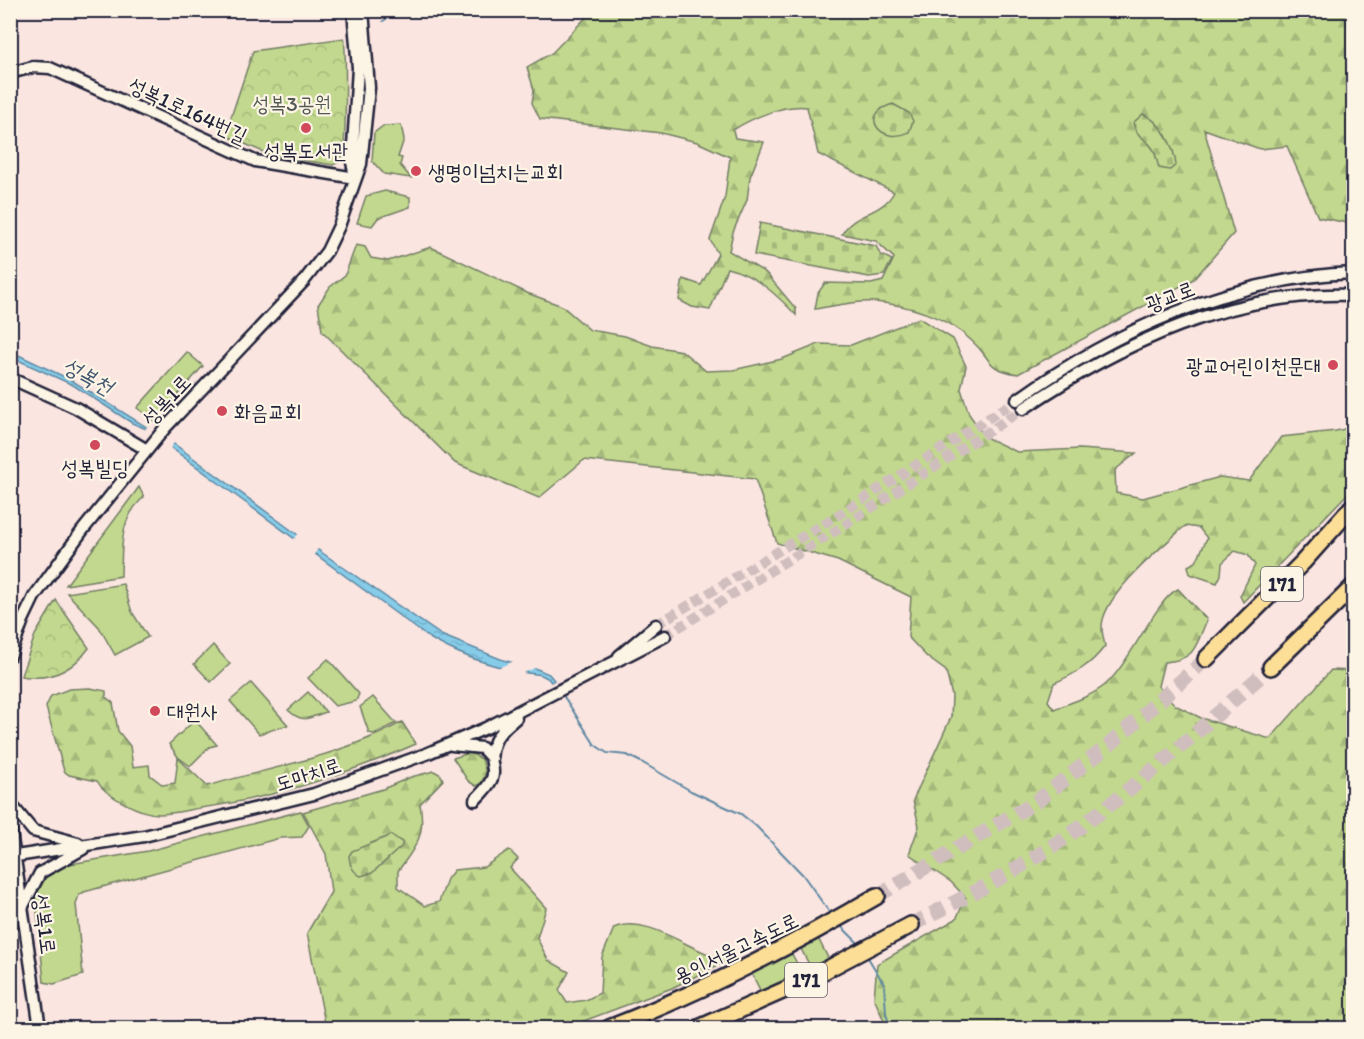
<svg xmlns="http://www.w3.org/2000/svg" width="1364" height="1039" font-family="Itim,'Poor Story',sans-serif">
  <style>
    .grass { fill: #c2d88e; stroke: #727d64; stroke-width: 1.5 }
    .forest { fill: url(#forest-firs); stroke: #727d64; stroke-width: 1.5 }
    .cemetery { fill: url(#cemetery-stones); stroke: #727d64; stroke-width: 1.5 }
    .park { fill: url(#park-crowns); stroke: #727d64; stroke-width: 1.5 }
    .water { fill: url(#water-ripples); stroke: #5e88a3; stroke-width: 1.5 }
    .pier { fill: #fbe5e0 }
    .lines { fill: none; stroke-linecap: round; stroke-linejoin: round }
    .stream { stroke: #5e88a3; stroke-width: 2 }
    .secondary-tunnel { stroke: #d0bebf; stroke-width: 10; stroke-dasharray: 10 5; stroke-linecap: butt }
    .highway-tunnel { stroke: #d0bebf; stroke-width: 15; stroke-dasharray: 15 8; stroke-linecap: butt }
    .secondary-casing { stroke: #22223b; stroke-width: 15 }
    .highway-casing { stroke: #22223b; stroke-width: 20 }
    .secondary { stroke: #fcf5e5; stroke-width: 10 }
    .highway { stroke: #fdde96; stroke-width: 15 }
    .poi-dot { fill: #d1495b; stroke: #fcf5e5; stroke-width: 2 }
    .labels { text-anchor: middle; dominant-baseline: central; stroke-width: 4.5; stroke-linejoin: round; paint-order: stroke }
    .shield { fill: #fcf5e5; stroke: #63616e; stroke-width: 1.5 }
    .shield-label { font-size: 20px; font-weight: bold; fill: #22223b }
    .park-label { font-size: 21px; fill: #525954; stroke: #fcf5e5 }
    .street-label { font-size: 21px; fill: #22223b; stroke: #fcf5e5 }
    .poi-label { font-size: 21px; fill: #22223b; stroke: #fcf5e5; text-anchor: start }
    .water-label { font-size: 22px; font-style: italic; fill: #40556f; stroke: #fcf5e5 }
  </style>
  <defs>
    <pattern id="forest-firs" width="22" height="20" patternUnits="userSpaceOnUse" patternTransform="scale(1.5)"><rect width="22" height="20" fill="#c2d88e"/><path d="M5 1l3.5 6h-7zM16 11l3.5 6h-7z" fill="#a6b97b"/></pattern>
    <pattern id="cemetery-stones" width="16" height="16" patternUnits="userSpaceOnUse" patternTransform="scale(1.5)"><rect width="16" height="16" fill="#c2d88e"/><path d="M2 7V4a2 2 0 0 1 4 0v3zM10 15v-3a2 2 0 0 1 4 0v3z" fill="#a6b97b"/></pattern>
    <pattern id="park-crowns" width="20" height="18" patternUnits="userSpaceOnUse" patternTransform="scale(1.5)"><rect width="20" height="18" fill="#c2d88e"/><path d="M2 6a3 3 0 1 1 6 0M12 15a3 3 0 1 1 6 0" fill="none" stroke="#a6b97b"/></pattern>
    <pattern id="water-ripples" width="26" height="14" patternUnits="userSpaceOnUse" patternTransform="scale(1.5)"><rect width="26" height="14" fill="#86cce8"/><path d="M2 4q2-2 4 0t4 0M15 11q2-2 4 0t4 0" fill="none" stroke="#73afc8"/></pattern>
  </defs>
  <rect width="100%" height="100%" fill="#fbe5e0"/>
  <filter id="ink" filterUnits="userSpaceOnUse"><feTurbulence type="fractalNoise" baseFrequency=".0167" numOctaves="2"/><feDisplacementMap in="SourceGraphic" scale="12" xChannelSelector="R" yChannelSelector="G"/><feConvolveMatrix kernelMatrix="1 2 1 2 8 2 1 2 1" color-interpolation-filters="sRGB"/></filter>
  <g filter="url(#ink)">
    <!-- grass -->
    <path class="grass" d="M401 125 404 139 398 157 402 158 400 165 411 178 384 174 372 161 374 133 383 126Z
      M385 191 410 197V207L378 218 372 226 357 223 366 196Z
      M187 352 203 366 155 421 137 408Z
      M139 487 144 497C119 519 122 545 121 576L66 585Z
      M123 584 132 612 148 637 115 655 99 627 67 593Z
      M213 645 230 664 211 682 194 664Z
      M328 659 359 694 356 701 335 706 308 678Z
      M251 683 288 725 259 734 230 701Z
      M308 692 326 712C308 718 303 724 288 710Z
      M373 697 396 723 374 734 369 733 360 707Z
      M195 720 217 745 209 747 190 766 178 757 169 744Z
      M301 811 309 826 302 837 280 838 84 892 79 895 76 904 83 975 54 984 44 982 35 893 51 870 64 865 148 851Z
      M817 936 830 962 812 970 799 945Z
      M785 941 802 973 762 994 746 962Z"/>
    <!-- forest -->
    <path class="forest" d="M643 10 1353 11V224L1318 217 1287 146 1260 149 1204 129 1234 233 1194 279 1018 374C984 368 994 361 972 341 947 317 909 305 875 302 856 300 834 306 815 309L818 293 825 283 871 284 883 281 894 258 876 241 842 234C854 212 882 215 894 192L818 154 807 107C784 104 752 118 733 130L735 138 764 142 750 177 747 200 733 232 729 251 766 273 796 309V315C776 294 756 275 727 268L710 310 692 307 679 300 683 279 701 285 718 254 710 240 725 197 730 157 697 142 661 133 540 119 532 103 534 90 527 67 552 53 592 11 632 14Z
      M356 245 365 247 371 258 388 261 431 247 527 293 562 306 590 330 625 336 652 346 682 351 706 371 733 370 782 359 819 344 851 345 919 318 953 339 966 366 961 389 969 414 985 437 1017 452 1080 449 1136 453 1115 470 1116 493 1143 498 1220 477 1249 481 1281 437 1336 431 1353 427V488L1243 602 1240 596 1255 565 1248 555 1235 551 1222 563 1221 575 1217 583 1190 574 1188 566 1196 562 1207 538 1199 528 1185 526C1163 546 1101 596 1102 628 1102 634 1104 641 1105 646 1091 665 1075 674 1054 683L1048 701 1054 709C1070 703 1092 696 1105 685 1130 664 1156 599 1178 589L1207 620C1195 647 1196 660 1164 662L1158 686 1175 705 1201 718 1270 739 1331 670 1353 671V1028H887L874 998 877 964 956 919 966 898 951 882 909 854 919 826 913 800 951 717 952 696 946 671 927 657 908 637 911 597 838 561 777 543 755 479 584 460 539 498 455 463 322 331 318 305 330 287 345 275Z
      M90 688 106 691V697L113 703 118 731 130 746 133 767 149 765 150 775 163 785 175 783 178 758 207 786C273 767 342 756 402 722L416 744C347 774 275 798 200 808 187 810 173 814 159 814 141 814 105 796 97 781L69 775 64 771 46 707 51 696 69 689Z
      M470 753 482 759 486 773 481 783 476 786 468 781 453 758Z
      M434 771 441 775 443 780 420 804C426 836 416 846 398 871V887L425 906 439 902 447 879 454 870 484 867 509 850 518 859 510 868 546 908 537 938 548 960 569 972 559 990 567 1003 586 1000 600 993 602 957 614 928C646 914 687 949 717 957L726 951 728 960 672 988 565 1028H326L307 933 331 892 326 854 303 812 383 789 411 777Z
      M10 982H11L17 1028H11Z"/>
    <!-- cemetery -->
    <path class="cemetery" d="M893 104 909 113 913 121 909 132C881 146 857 114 893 104Z
      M1143 114C1162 122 1174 146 1176 165L1170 170 1159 168C1157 162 1156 154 1153 149 1146 137 1137 139 1133 123Z
      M760 223 876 246 880 254 892 260 884 275 869 277 754 255Z
      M391 835 402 842V846L372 873 361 876C353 872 350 866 349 856L352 851Z"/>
    <!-- park -->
    <path class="park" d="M344 38C346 53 347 151 341 160 338 163 337 163 333 165L270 155 225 135 253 51Z
      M56 600 89 648C72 671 49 681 21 676L35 635Z"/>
    <!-- water -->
    <path class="water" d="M10 351 71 380 177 446 321 552 441 635 503 660 537 669 549 674 554 680 551 682C544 672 533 675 521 672 488 665 457 655 428 637L144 428 132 423 73 385 13 358Z"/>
    <!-- pier -->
    <path class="pier" d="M149 424 175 441 170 449 144 431Z
      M300 532 319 547 314 555 293 540Z
      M517 660 538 666H540L518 675 495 669Z"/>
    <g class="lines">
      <!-- stream -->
      <path class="stream" d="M383 21 401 10
        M561 692 595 745 607 753 627 755 643 763 691 791 741 814 756 826 803 875 832 916
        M840 925 861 946
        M867 956 884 984 886 1013 890 1028"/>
      <!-- secondary-tunnel -->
      <path class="secondary-tunnel" d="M656 625 843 512 1017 400
        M665 636 848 523 1023 409"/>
      <!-- highway-tunnel -->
      <path class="highway-tunnel" d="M877 896 1037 801 1108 746 1206 659
        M911 925C963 898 1015 872 1063 839 1137 788 1203 726 1271 667"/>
      <defs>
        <path id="secondary" d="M353 10 358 68 352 162 355 177
          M10 73 33 67 50 68 255 161 355 178
          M10 378 76 408 147 450
          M1017 400C1113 331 1234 277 1354 273
          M1023 409C1121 343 1233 290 1354 295
          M10 656 23 620 34 597 82 531 165 428 304 281 327 251 339 226 361 164 369 88 363 10
          M619 656 656 625
          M452 745 482 748 492 759
          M475 800C508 768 484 772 494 744 497 733 508 725 516 718
          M10 803 33 831 78 843
          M10 825 40 1028
          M10 857 144 836 314 794 426 754 486 728 665 636
          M23 906 40 873 83 849"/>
        <path id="highway" d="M1206 659 1303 562 1354 505
          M1271 667 1354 586
          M609 1028C703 992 791 946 877 896
          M699 1028 805 981 911 925"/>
      </defs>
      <!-- secondary casing -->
      <use href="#secondary" class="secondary-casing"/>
      <!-- highway casing -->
      <use href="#highway" class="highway-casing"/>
      <!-- secondary -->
      <use href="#secondary" class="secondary"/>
      <!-- highway -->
      <use href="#highway" class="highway"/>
    </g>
  </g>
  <!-- markers -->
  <g class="poi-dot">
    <circle cx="306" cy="128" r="6"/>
    <circle cx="416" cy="171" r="6"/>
    <circle cx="1333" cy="365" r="6"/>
    <circle cx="222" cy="411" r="6"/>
    <circle cx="95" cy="445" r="6"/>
    <circle cx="155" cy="711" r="6"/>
  </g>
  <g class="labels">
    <!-- shield labels -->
    <g class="shield">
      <rect x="1261" y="567" width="42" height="34" rx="4.5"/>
      <rect x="785" y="963" width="42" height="34" rx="4.5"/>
    </g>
    <g class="shield-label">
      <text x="1282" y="584">171</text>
      <text x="806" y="980">171</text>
    </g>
    <!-- park labels -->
    <g class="park-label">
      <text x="292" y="103">성복3공원</text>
    </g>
    <!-- street labels -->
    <g class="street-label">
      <text transform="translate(188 110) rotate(25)">성복1로164번길</text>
      <text transform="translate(1170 296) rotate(-21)">광교로</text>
      <text transform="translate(166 400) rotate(-47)">성복1로</text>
      <text transform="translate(308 774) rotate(-18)">도마치로</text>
      <text transform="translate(45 924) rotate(82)">성복1로</text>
      <text transform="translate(736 948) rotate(-26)">용인서울고속도로</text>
    </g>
    <!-- poi labels -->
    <g class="poi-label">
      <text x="306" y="150" text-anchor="middle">성복도서관</text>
      <text x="428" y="171">생명이넘치는교회</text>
      <text x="1321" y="365" text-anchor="end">광교어린이천문대</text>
      <text x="234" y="411">화음교회</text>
      <text x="95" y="467" text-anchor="middle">성복빌딩</text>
      <text x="167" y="711">대원사</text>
    </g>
    <!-- water labels -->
    <g class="water-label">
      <text transform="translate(88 376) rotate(29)">성복천</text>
    </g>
  </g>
  <!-- margin -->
  <rect width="1364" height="1039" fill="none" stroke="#fcf5e5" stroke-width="36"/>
  <rect x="18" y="18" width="1328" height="1003" fill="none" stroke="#22223b" stroke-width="2" filter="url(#ink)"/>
</svg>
